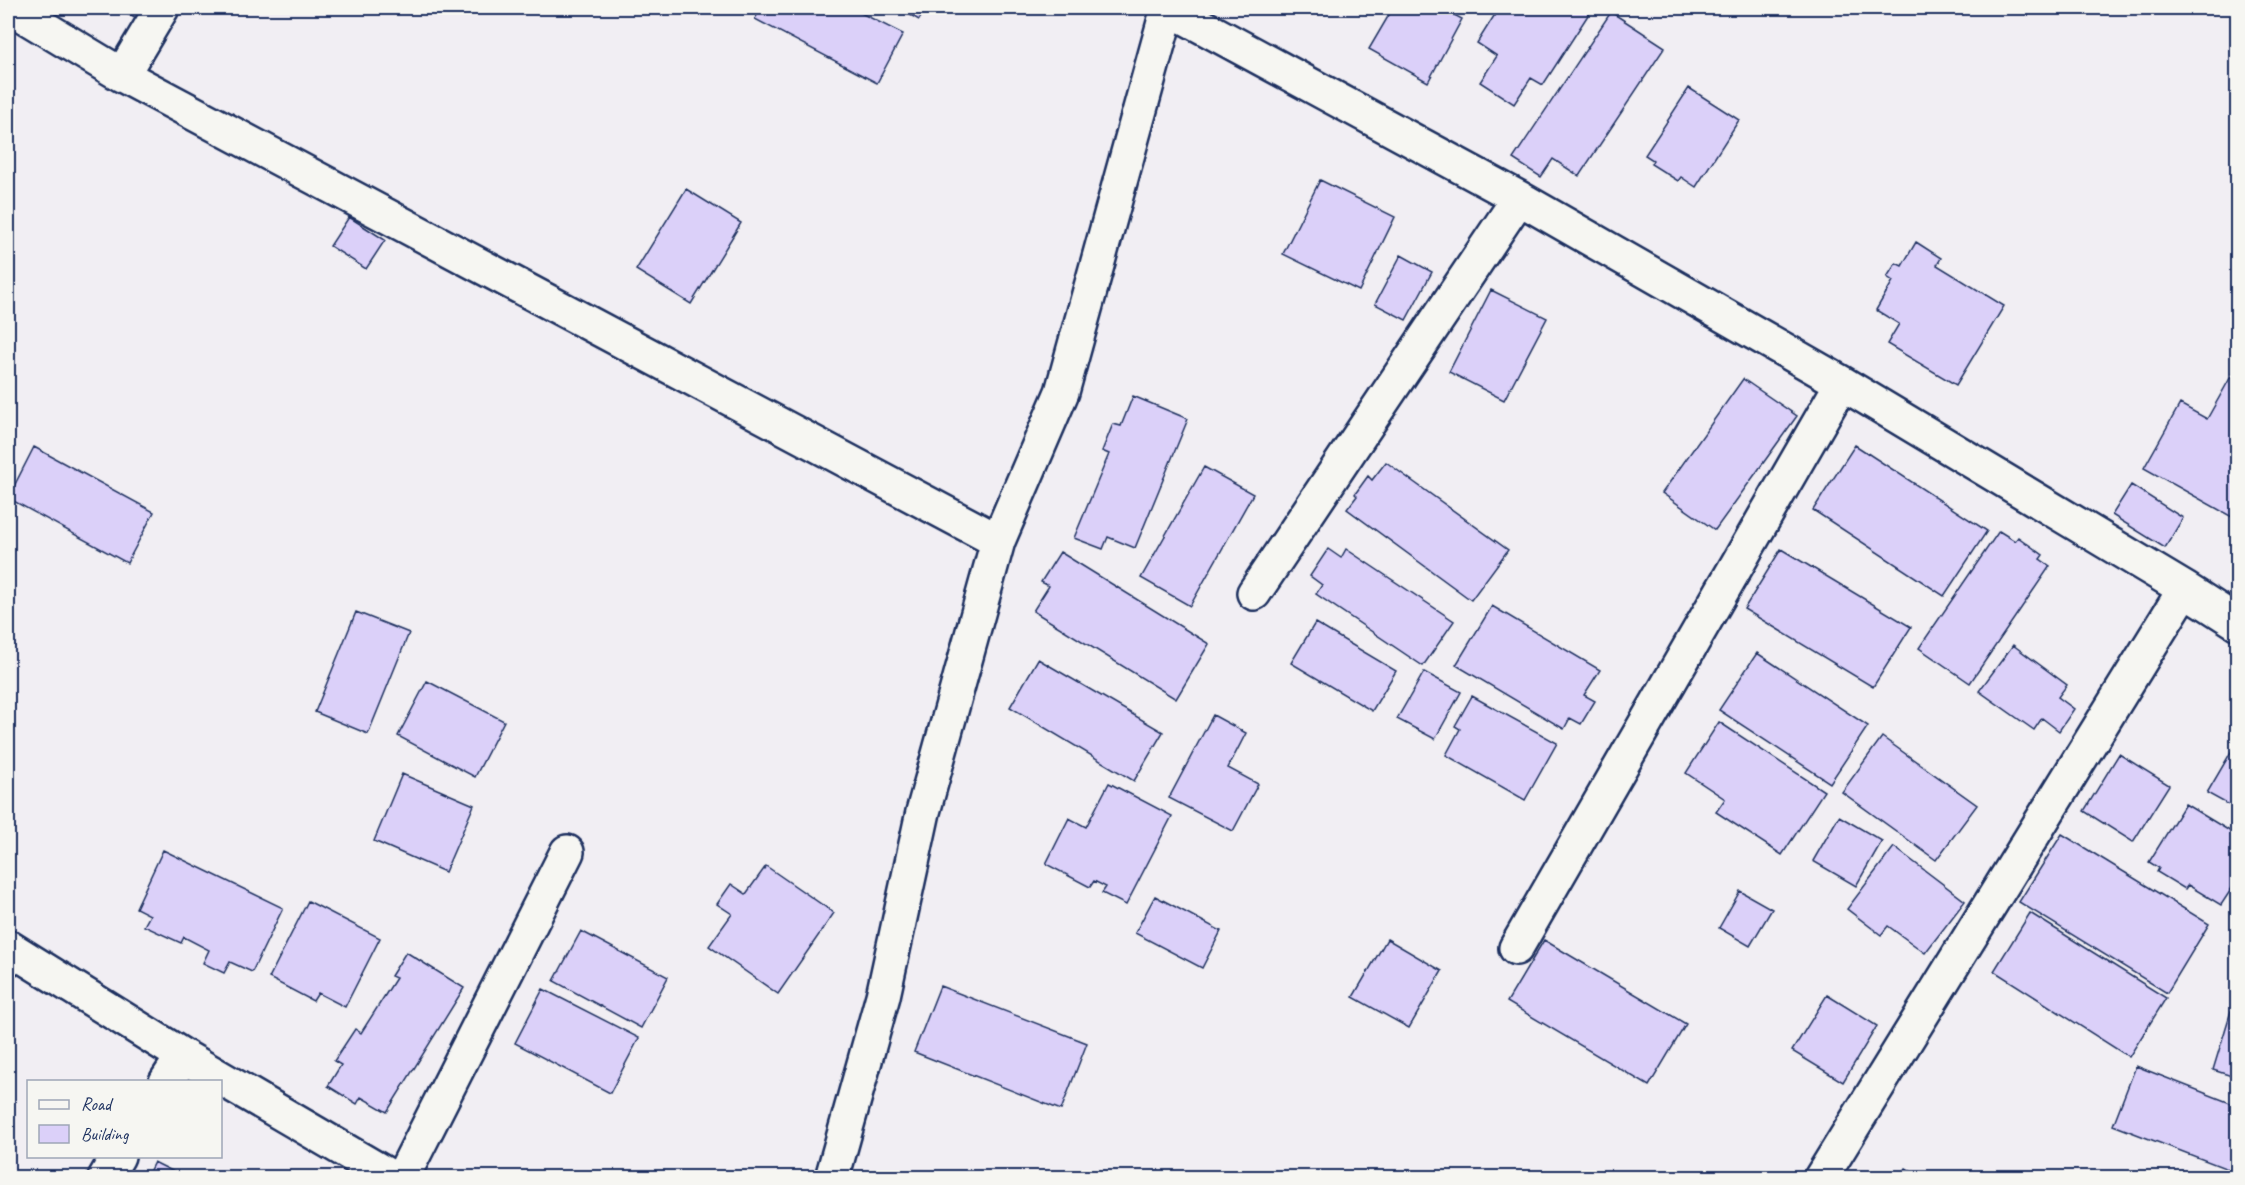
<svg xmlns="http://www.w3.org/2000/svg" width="2245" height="1185" font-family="Caveat,sans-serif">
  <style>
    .building { fill: #dbd0f9; stroke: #1b2f5e; stroke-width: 1.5 }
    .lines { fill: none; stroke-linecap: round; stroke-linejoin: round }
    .minor-casing { stroke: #1b2f5e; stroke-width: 38 }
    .minor { stroke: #f6f6f2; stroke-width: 33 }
  </style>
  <rect width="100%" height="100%" fill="#f1eef3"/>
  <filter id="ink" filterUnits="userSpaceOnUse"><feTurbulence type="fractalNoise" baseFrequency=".0167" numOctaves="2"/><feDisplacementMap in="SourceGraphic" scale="12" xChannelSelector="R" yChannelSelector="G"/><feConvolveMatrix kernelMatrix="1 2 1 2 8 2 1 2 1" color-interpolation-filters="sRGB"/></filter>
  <g filter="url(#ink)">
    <!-- building -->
    <path class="building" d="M117 8H152L145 22Z
      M761 8H851L903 34 877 83 755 19Z
      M898 8H926L919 20Z
      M1393 8H1441L1462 19 1428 82 1369 49Z
      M1499 8H1583L1590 12 1543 85 1531 78 1514 104 1480 82 1497 56 1477 43Z
      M1611 12 1665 47 1579 176 1553 159 1541 177 1513 159Z
      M1689 88 1739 120 1696 187 1681 177 1678 181 1651 164 1653 160 1645 155Z
      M1320 180 1395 217 1359 291 1283 254Z
      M686 189 741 223 691 304 636 270Z
      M349 217 385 240 366 269 330 246Z
      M1916 242 1941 258 1937 265 2004 306 1956 385 1887 344 1899 324 1876 310 1893 281 1887 277 1896 263 1902 266Z
      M1401 255 1432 272 1406 320 1375 304Z
      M1491 290 1547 318 1504 400 1449 372Z
      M2238 364V506L2232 517 2144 468 2180 404 2207 419Z
      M1743 379 1797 416 1715 530 1662 493Z
      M1133 396 1188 419 1135 548 1108 537 1103 549 1074 538 1109 454 1102 451 1113 424 1121 426Z
      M1855 445 1987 531 1944 596 1813 510Z
      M34 447 154 512 127 563 8 498Z
      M1386 462 1508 550 1471 600 1347 509 1357 496 1355 494 1368 476 1372 480Z
      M1204 467 1253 494 1190 606 1141 578Z
      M2131 485 2183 518 2165 548 2112 515Z
      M1999 531 2015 541 2018 537 2043 555 2040 559 2050 566 1970 683 1919 648Z
      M1328 549 1341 558 1346 549 1454 621 1423 666 1316 594 1322 585 1310 576Z
      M1781 549 1911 627 1873 687 1744 609Z
      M1060 552 1209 644 1176 699 1033 611 1049 586 1041 582Z
      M1492 606 1600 670 1584 695 1595 701 1581 724 1570 718 1564 729 1456 665Z
      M356 612 409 633 368 734 315 712Z
      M1315 623 1396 671 1372 711 1291 663Z
      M2013 645 2067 685 2058 697 2074 709 2059 731 2042 718 2034 730 1979 691Z
      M1757 653 1868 726 1830 783 1719 710Z
      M1038 659 1163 732 1134 781 1010 707Z
      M1424 672 1461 692 1435 739 1397 719Z
      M427 681 504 721 475 777 398 736Z
      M1472 696 1557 743 1525 800 1446 755 1460 729 1455 726Z
      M1213 715 1246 733 1228 768 1258 784 1233 831 1169 798Z
      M1719 722 1824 791 1782 855 1716 812 1725 799 1686 773Z
      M1882 737 1977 805 1936 860 1842 792Z
      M2238 740V810L2207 793Z
      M2119 754 2169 785 2133 842 2084 811Z
      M402 774 474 805 445 872 374 841Z
      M1109 783 1172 816 1126 905 1102 893 1106 887 1094 881 1090 887 1046 864 1069 818 1086 827Z
      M2185 804 2238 836V879L2221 905 2188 885 2185 889 2157 872 2159 868 2149 862Z
      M1839 816 1882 841 1856 886 1813 861Z
      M2062 834 2209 924 2167 993 2019 902Z
      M1894 847 1965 901 1925 953 1888 926 1881 935 1847 909Z
      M163 850 283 908 252 972 230 962 224 973 203 963 209 950 184 937 181 943 144 926 150 915 136 908Z
      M766 866 834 913 778 994 709 946 732 914 717 904 731 884 746 894Z
      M1740 891 1772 909 1750 946 1719 928Z
      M1155 896 1221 931 1202 968 1135 933Z
      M308 901 380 938 345 1007 318 993 313 1001 269 978Z
      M2030 913 2166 998 2129 1057 1994 971Z
      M581 931 668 977 641 1028 554 981Z
      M1387 939 1442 971 1409 1028 1353 997Z
      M1544 940 1686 1024 1649 1086 1507 1002Z
      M406 952 464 988 387 1112 361 1097 357 1104 328 1086 341 1065 334 1061 355 1029 361 1033 396 978 391 976Z
      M940 986 1087 1043 1061 1110 914 1052Z
      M543 989 639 1038 610 1093 515 1043Z
      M1827 995 1877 1026 1843 1082 1792 1051Z
      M2231 1011 2238 1013V1078L2213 1070Z
      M2136 1066 2238 1106V1173L2113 1125Z
      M154 1162 186 1178H146Z
      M1906 1168 1923 1178H1900Z"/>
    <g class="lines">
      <defs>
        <path id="minor" d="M11 8 122 75 998 541
          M1168 8 1519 198 1842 383 2185 589 2238 623
          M122 75 162 8
          M1254 593 1519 198
          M8 947 183 1056 392 1178
          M1516 948 1842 383
          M166 1082 183 1056
          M105 1178 118 1156
          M402 1178 567 852
          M832 1178 883 996 923 812 998 541 1062 392 1168 8
          M1821 1178 2185 589"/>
      </defs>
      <!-- minor casing -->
      <use href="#minor" class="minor-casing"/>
      <!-- minor -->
      <use href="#minor" class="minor"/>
    </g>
  </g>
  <!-- margin -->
  <rect width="2245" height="1185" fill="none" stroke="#f6f6f2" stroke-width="30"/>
  <rect x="15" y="15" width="2215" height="1155" fill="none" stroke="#1b2f5e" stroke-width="2" filter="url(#ink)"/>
  <!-- legend -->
  <rect x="27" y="1080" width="195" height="78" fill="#f6f6f2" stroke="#9ea6b7" stroke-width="1.5"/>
  <rect x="39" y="1100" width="30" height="9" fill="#f6f6f2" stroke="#9ea6b7" stroke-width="1.5"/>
  <text x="81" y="1110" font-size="18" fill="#1b2f5e">Road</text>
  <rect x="39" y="1125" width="30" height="18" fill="#dbd0f9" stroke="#9ea6b7" stroke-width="1.5"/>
  <text x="81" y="1140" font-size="18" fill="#1b2f5e">Building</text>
</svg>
